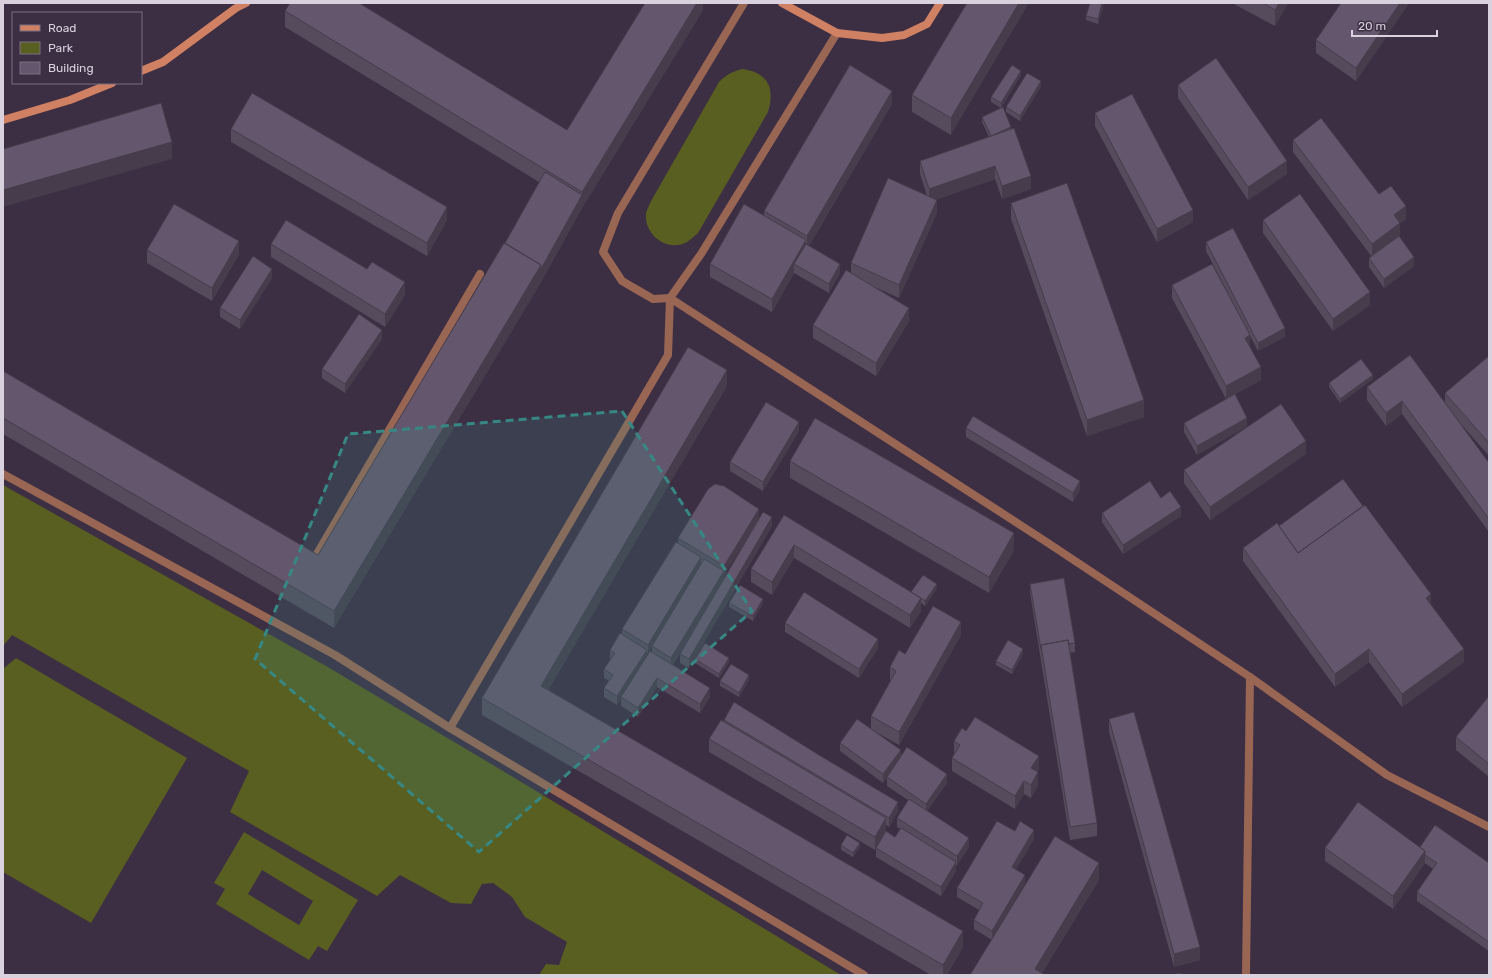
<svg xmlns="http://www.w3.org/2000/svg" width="1492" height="978" font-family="Rubik,sans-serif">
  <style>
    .green { fill: #595e21; fill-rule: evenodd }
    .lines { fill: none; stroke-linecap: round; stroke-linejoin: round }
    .pedestrian { stroke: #996654; stroke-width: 8 }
    .minor { stroke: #996654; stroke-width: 8 }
    .tertiary { stroke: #996654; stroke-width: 8 }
    .secondary { stroke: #d18163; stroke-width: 8 }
    .wall { fill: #564a5d; fill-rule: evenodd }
    .shaded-wall { fill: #463c4c }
    .building { fill: #64566c; stroke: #463c4c }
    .marked { fill: #378884; fill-opacity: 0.2; stroke: #378884; stroke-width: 3; stroke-dasharray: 8 5; stroke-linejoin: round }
  </style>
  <rect width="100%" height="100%" fill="#3c2e43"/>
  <!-- green -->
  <path class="green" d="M743 69C769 73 775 89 768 112L698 233C692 238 686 245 677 245 660 247 644 231 646 213 647 210 649 205 651 201L719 82C727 74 733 71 743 69Z
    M3 485 326 666 498 768 841 975H539L546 964 559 965 567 942 525 917 512 897 493 883 482 884 471 904 451 903 400 875 377 896 230 812 249 771 12 635 3 646Z
    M16 658 187 758 91 923 3 872V669Z
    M244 832 358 900 327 951 318 946 309 960 216 904 225 889 214 883ZM262 870 313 901 299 925 248 894Z"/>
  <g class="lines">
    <!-- pedestrian -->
    <path class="pedestrian" d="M450 728 668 355 670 298"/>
    <!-- minor -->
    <path class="minor" d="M311 558 314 559 480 274
      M1250 677 1387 775 1489 827"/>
    <!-- tertiary -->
    <path class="tertiary" d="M744 3 618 213 603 252 622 281 653 299 670 298 1045 541 1250 677 1246 975
      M670 298 701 254 837 33
      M3 474 335 655 450 728 864 975"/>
    <!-- secondary -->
    <path class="secondary" d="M782 3 837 33 882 38 904 35 927 24 940 3
      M141 71 163 62 236 8 246 3
      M3 120 70 100 112 83"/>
  </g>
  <!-- wall -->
  <path class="wall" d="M703 3V10L582 208 541 282 334 628 3 434V371L318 555 505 243 539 182 285 27V11L567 130Z
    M967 3 951 135 912 112V95Z
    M1104 3 1098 24 1086 20V16Z
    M1232 3H1288L1275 26Z
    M1341 3H1409L1356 81 1316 53V40Z
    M1021 75 1001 108 991 102V97Z
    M1178 85 1287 174 1248 200 1178 98Z
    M1041 86 1020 121 1006 112V107Z
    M892 104 809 246 840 273 829 293 794 273 772 312 710 277V264L764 216V211Z
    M1095 113 1193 222 1157 242 1095 126Z
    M982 117 1011 129 1031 189 1002 199 995 179 935 200 937 213 899 298 872 286 909 321 876 376 813 338V325L851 273V263L927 196 920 174V161L989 137 982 122Z
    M231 129 447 220 427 256 231 142Z
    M1293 140 1406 219 1400 223V236L1399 237 1414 266 1384 288 1369 267V258L1372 257 1293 152Z
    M1011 203 1144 417 1087 436 1011 219Z
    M1263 220 1370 305 1333 331 1263 233Z
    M1206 242 1285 337 1258 351 1250 336V346L1261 380 1226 399 1172 298V285L1236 309 1206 251Z
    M271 244 405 295 385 327 271 257Z
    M147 250 239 254 212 301 147 263Z
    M272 278 240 329 220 317V308Z
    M382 339 345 393 322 378V369Z
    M1489 356V456L1460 423 1489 463V532L1402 414 1386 426 1367 400V387L1445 403V393Z
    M1373 379 1340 403 1329 387V383Z
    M727 386 548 690 963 947 947 975H931L482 715V698Z
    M1235 394 1197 455 1184 432V423Z
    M966 428 1080 490 1073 502 966 437Z
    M799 431 763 491 730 471V462Z
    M1306 454 1210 520 1184 483V470Z
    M790 461 1014 550 989 593 790 478Z
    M1161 498 1181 516 1123 554 1102 522V513Z
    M784 515 911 592 937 588 925 606 921 603V611L910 628 794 558 772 595 751 582V569Z
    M759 518 772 526 689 668 680 663V654L699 620 673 665 710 697 700 713 657 687 638 717 621 706V698L617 705 604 697V688L609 681 604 678V669L611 659 610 658V650L622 634V629L678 543V538ZM756 522 724 578V574V575ZM661 631 652 646V652L647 655V653H648Z
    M1279 526 1431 604 1464 662 1402 707 1369 662 1335 687 1243 561V548Z
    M1030 584 1075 643V652L1070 653 1097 823V836L1070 840 1030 593Z
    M729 603H763L753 621 729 607Z
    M785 623 878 648 859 678 785 632Z
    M961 635 899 745 874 731 901 757 947 783 927 811 969 847 957 865H956V871L941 896 876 857V848L875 850 709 752V739L724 721V720L898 811 889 827 886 825V831L878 845 895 837 900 829 897 827V818L908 800 887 786V778L883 783 840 751V743L871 728V716L891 681 890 680V667L905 654Z
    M1023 654 1012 674 996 665V661Z
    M695 659 729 662 719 678 695 663Z
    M749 680 739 697 720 686V681Z
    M1489 696V777L1456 750V737Z
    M1109 719 1200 960 1174 967 1109 732Z
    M966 731 1039 769 1037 772 1038 785 1031 798 1024 794 1015 809 952 771V758L954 754V741Z
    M1015 831 1034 839 1016 869 1025 883 992 939 1099 880 1042 973 992 940 974 929V920L979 910 957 897V888Z
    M841 845 860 847 853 857 841 850Z
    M1420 847 1489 863V951L1417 901V892L1433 869 1425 863 1393 909 1325 861V848Z"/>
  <!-- shaded-wall -->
  <path class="shaded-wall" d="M697 3H703V10L582 208V192Z
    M1019 3H1029L951 135V118Z
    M1102 3H1104L1098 24V19Z
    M1279 3H1288L1275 26V10Z
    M1400 3H1409L1356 81V68Z
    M1021 71V75L1001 108V103Z
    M1041 81V86L1020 121V116Z
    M892 91V104L807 249V236Z
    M1011 127V132L991 137Z
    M172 142V159L3 207V190Z
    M1287 161V174L1248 200V187Z
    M995 166V179L929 202V189Z
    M1031 176V189L1002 199V186Z
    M582 195V208L541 282V269Z
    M937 200V213L899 298V285Z
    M1406 206V219L1400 223V236L1372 257V244L1394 215Z
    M447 207V220L427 256V243Z
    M1193 210V222L1157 242V229Z
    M806 240V253L794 264V273L772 312V299Z
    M239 241V254L212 301V288Z
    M1414 257V266L1384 288V279Z
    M840 264V273L829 293V284Z
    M541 265V282L334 628V611Z
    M272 269V278L240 329V320Z
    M405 282V295L385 327V314Z
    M1370 292V305L1333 331V319Z
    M909 308V321L876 376V363Z
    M1285 328V337L1258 351V343Z
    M382 330V339L345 393V384Z
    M1250 335V348L1245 338Z
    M1261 367V380L1226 399V386Z
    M727 370V386L541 703V686Z
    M1373 375V379L1340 403V399Z
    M1144 400V417L1087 436V420Z
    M1402 401V414L1386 426V413Z
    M1247 418V427L1197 455V446Z
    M799 422V431L763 491V482Z
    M1306 441V454L1210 520V507Z
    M1080 481V490L1073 502V493Z
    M1181 507V516L1123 554V545Z
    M759 509V518L724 575V566Z
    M772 517V526L689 668V659Z
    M1014 533V550L989 593V577Z
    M794 545V558L772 595V582Z
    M701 557V566L648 653V645Z
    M724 571V579L671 667V658Z
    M937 584V588L925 606V601Z
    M1431 594V607L1426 598Z
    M921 598V611L910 628V615Z
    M763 599V603L753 621V616Z
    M961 622V635L899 745V732Z
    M878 639V648L859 678V669Z
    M1023 649V654L1012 674V670Z
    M1369 649V662L1335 687V674Z
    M1464 649V662L1402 707V694Z
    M647 650V659L621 697V698L617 705V696Z
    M729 658V662L719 678V674Z
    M749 675V680L739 697V693Z
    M657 678V687L638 717V708Z
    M710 688V697L700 713V704Z
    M901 750V759L887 777V778L883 783V774Z
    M1039 756V769L1031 781V768Z
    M1038 772V785L1031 798V785Z
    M947 774V783L926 812V804Z
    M1024 781V794L1015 809V796Z
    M898 802V811L889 827V818Z
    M886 818V831L875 850V837Z
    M1034 830V839L1012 876V867Z
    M969 838V847L957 865V856Z
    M860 843V847L853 857V853Z
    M1425 851V863L1393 909V896Z
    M956 862V871L941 896V887Z
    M1099 863V880L1041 975 1035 969Z
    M1025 875V883L992 940V931Z
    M963 931V947L947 975H943V965Z
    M1200 947V960L1174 967V954Z"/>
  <!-- building -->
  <path class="building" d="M290 3H359L567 130 645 3H697L582 192 285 11Z
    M967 3H1019L951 118 912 95Z
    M1090 3H1102L1098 19 1086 16Z
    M1263 3H1279L1275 10Z
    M1341 3H1400L1356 68 1316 40Z
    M1216 58 1287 161 1248 187 1178 85Z
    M850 65 892 91 807 236 764 211Z
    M1012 65 1021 71 1001 103 991 97Z
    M1027 73 1041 81 1020 116 1006 107Z
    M252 93 447 207 427 243 231 129Z
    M1132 94 1193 210 1157 229 1095 113Z
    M161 103 172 142 3 190V149Z
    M1003 107 1011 127 991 136 982 117Z
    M1321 118 1379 194 1391 186 1406 206 1394 215 1400 223 1372 244 1293 140Z
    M1014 128 1031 176 1002 186 995 166 929 189 920 161Z
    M545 172 582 195 541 269V265L505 243Z
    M888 178 937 200 899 285 851 263Z
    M1067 183 1144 400 1087 420 1011 203Z
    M1300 194 1370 292 1333 319 1263 220Z
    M174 204 239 241 212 288 147 250Z
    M744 204 806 240 772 299 710 264Z
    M286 220 367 269 372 262 405 282 385 314 271 244Z
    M1233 228 1285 328 1258 343 1206 242Z
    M1399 236 1414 257 1384 279 1369 258Z
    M504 243 541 265 334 611 3 418V371L318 555Z
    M806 244 840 264 829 284 794 264Z
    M253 256 272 269 240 320 220 308Z
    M1212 264 1250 335 1245 338 1261 367 1226 386 1172 285Z
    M846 270 909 308 876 363 813 325Z
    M359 314 382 330 345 384 322 369Z
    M688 347 727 370 541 686 963 931 943 965 482 698Z
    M1410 355 1489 463V519L1402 401 1386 413 1367 387Z
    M1489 356V443L1445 393Z
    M1361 359 1373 375 1340 399 1329 383Z
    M1235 394 1247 418 1197 446 1184 423Z
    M766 402 799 422 763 482 730 462Z
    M1281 404 1306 441 1210 507 1184 470Z
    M973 416 1080 481 1073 493 966 428Z
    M815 418 1014 533 989 577 790 461Z
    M1343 479 1363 506 1298 553 1279 526Z
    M1150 481 1161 498 1170 491 1181 507 1123 545 1102 513Z
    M715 484 724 486 759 509 724 566 678 538 708 489Z
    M1365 505 1431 594 1426 598 1464 649 1402 694 1369 649 1335 674 1243 548 1277 523 1298 553Z
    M763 512 772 517 689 659 680 654Z
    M784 515 921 598 910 615 794 545 772 582 751 569Z
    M676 542 701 557 648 645 622 629Z
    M704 559 724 571 671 658 652 646Z
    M923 575 937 584 925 601 911 592Z
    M1064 578 1075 643 1069 644 1068 640 1041 645V649L1030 584Z
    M740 585 763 599 753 616 729 603Z
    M804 592 878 639 859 669 785 623Z
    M933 606 961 622 899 732 871 716 896 671 890 667 899 650 905 654Z
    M620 633 647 650 617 696 604 688 613 675 604 669 615 653 610 650Z
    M1008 640 1023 649 1012 670 996 661Z
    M1068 640 1097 823 1070 827 1041 645Z
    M705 643 729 658 719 674 695 659Z
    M650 651 710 688 700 704 657 678 638 708 621 697Z
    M731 664 749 675 739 693 720 681Z
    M1489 696V764L1456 737Z
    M734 702 819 755 898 802 889 818 724 720Z
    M1134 712 1200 947 1174 954 1109 719Z
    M975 717 1039 756 1031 768 1038 772 1031 785 1024 781 1015 796 952 758 960 745 954 741 962 728 966 731Z
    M857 719 901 750 883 774 840 743Z
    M721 720 886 818 875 837 709 739Z
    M907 747 947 774 926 804 887 777Z
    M909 799 969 838 957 856 897 818Z
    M1358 802 1425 851 1393 896 1325 848Z
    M997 821 1015 831 1020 821 1034 830 1012 867 1025 875 992 931 974 920 983 903 957 888Z
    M1435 825 1489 863V942L1417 892 1437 863 1425 855V851L1420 847Z
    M901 828 956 862 941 887 876 848 886 831 895 837Z
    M847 835 860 843 853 853 841 845Z
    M1055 836 1099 863 1035 969 1045 975H970Z
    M1180 973 1181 975H1172Z"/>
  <!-- marked area -->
  <path class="marked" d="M622 411 752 611 479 852 255 659 348 434Z"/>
  <!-- border -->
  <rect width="1492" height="978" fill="none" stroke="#d9d1de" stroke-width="8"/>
  <!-- legend -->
  <rect x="12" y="12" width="130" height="72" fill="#3c2e43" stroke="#7b6f81"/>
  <rect x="20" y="25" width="20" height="6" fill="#d18163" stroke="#7b6f81"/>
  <text x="48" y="32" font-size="12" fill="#d9d1de">Road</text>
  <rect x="20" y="42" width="20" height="12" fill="#595e21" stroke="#7b6f81"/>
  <text x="48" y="52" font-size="12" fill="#d9d1de">Park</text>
  <rect x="20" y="62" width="20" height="12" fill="#64566c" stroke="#7b6f81"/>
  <text x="48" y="72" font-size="12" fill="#d9d1de">Building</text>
  <!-- scale -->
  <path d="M1352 30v6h85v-6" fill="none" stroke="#d9d1de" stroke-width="2"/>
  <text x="1358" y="30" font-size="12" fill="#d9d1de" stroke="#3c2e43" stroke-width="3" paint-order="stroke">20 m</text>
</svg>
